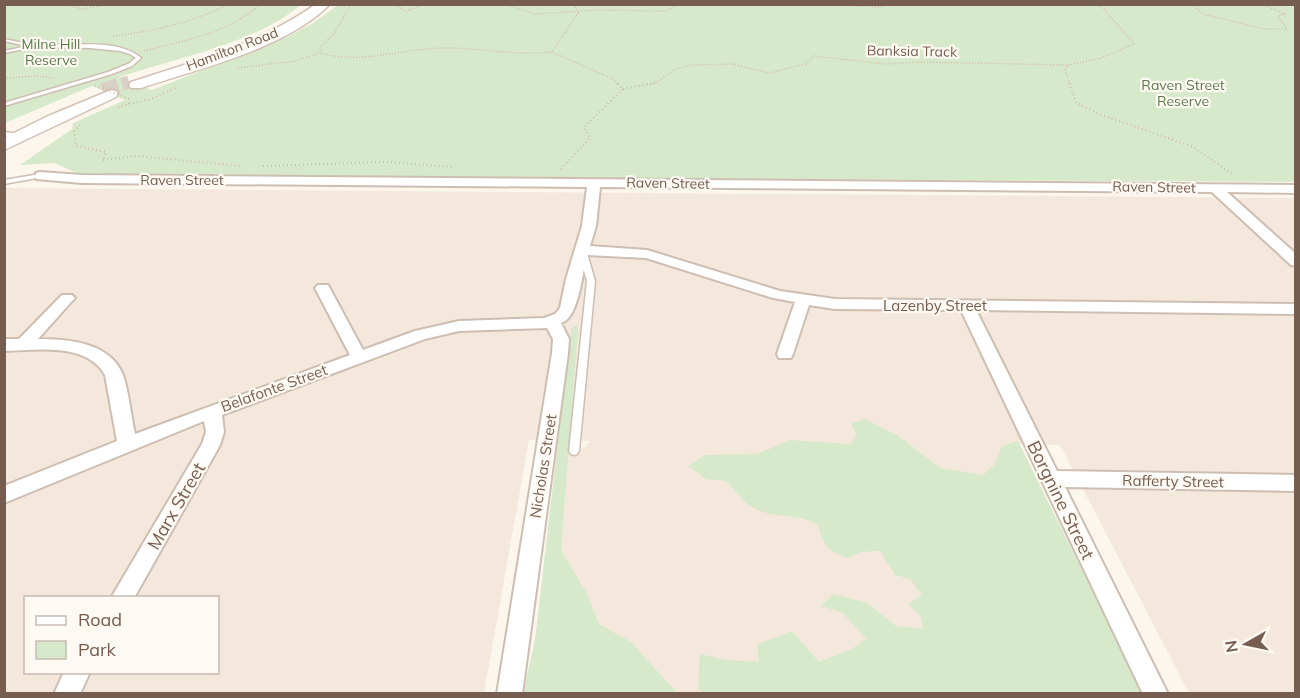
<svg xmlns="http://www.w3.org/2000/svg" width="1300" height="698" font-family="Mulish,sans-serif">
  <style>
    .residential { fill: #f3e8db; fill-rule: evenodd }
    .green { fill: #d7e9cb }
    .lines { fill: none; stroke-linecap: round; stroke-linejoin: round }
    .secondary-tunnel-far1 { stroke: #dad0c6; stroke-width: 13; stroke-dasharray: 13 7; stroke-linecap: butt }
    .secondary-tunnel { stroke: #dad0c6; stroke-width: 16; stroke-dasharray: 16 8; stroke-linecap: butt }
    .service-casing { stroke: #cebeb2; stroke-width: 3 }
    .minor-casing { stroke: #cebeb2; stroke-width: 4 }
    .secondary-casing { stroke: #d3c0b2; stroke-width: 3 }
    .path-far1 { stroke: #d5b9a9; stroke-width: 1.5; stroke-dasharray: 1 2; stroke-linecap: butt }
    .path { stroke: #d5b9a9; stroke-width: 2; stroke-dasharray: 1 3; stroke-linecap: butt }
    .service { fill: #fff; fill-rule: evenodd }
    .minor { fill: #fff; fill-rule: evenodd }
    .secondary { fill: #fff; fill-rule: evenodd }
    .path-bridge { stroke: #d5b9a9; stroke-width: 2; stroke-dasharray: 1 3; stroke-linecap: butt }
    .labels { text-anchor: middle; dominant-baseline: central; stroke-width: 4.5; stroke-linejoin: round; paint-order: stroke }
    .far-park-label { font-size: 14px; fill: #587a49; stroke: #fefaf3 }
    .far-street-label { font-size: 14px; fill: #765d50; stroke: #fefaf3 }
    .street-label { font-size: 15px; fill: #765d50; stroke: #fefaf3 }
    .near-street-label { font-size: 18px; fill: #765d50; stroke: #fefaf3 }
  </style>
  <rect width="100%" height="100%" fill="#fcf6ed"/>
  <!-- residential -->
  <path class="residential" d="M5 188 1295 198V693H1189L1060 445 1011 444 1124 693H536L563 451H580L590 441 529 440 484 693 5 694ZM26 598H218V672H26Z"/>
  <!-- green -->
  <path class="green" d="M1292 4 1295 7V182L80 175 55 163 20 165 72 129 73 123 125 100 92 86 5 123V5H301C254 44 177 58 119 77L152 90 289 36 313 23 338 5Z
    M575 325 578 328 561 550 586 592 599 624 631 642 677 693H523L535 640 571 329Z
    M865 419 900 437 940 468 983 475 994 465 1002 446 1018 441 1143 693H703L698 689 700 654 726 660 759 662 757 644 792 631 819 662 852 649 866 639 843 613 821 606 833 594 867 603 896 626 924 629 920 616 908 604 922 595 910 579 895 575 880 551 861 552 848 558C827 552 824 546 818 525 795 512 770 520 749 505 741 499 733 488 726 481L706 479 688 466 705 455 757 454 790 440 851 444 857 435 851 424Z"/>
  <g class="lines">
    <!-- secondary-tunnel-far1 -->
    <path class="secondary-tunnel-far1" d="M122 84 129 82"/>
    <!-- secondary-tunnel -->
    <path class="secondary-tunnel" d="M103 91 126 83"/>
    <defs>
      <path id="service" d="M4 39C15 41 26 44 37 45 67 47 117 37 141 58L132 66 112 74 4 106V103L108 72 128 64 136 58 130 54 120 51 90 48 35 47 4 53V51L28 46 4 41Z
        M4 132 21 134 24 136 21 138 4 136Z
        M40 174 43 176 42 177 4 184V180Z
        M580 251H583L587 253 595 281 579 451 577 454 574 455 571 454 569 451 587 281 579 253Z"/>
      <path id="minor" d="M40 172 82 175 1296 185V193L1227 192 1296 254V266L1291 265 1212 192 600 187 596 226 590 246 647 250 780 291 835 299 1296 304V314L976 310 1057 471 1296 475V491L1065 487 1168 694H1143L961 310 835 309 809 305 793 354 791 358H779L777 354 795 302 773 298 646 258 587 255C582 273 579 318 561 323L569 339 568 353 522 694H497L552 353 553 339 547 328 459 331 425 339 222 415 224 432 220 445 134 598H111L202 444 206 432 204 421 4 503V486L117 441 105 375C87 342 36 350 4 351V339H19L62 295H72L75 298 72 301 38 339C68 339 110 342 123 375 129 393 131 416 135 434L350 355 315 288 318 285H328L363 350 415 331 459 321 544 318 555 314 560 308 566 279 582 226 587 187 82 183 36 179V173Z
        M64 672H90L80 694H54Z"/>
      <path id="secondary" d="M316 4H330C288 48 197 69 141 88H131L129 85 131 82C195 61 260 44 316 4Z
        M111 90 116 91 118 94 116 97 4 150V138L46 117Z"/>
    </defs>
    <!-- service casing -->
    <use href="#service" class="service-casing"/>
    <!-- minor casing -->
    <use href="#minor" class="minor-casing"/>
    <!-- secondary casing -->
    <use href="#secondary" class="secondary-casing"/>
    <!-- path-far1 -->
    <path class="path-far1" d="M64 4 82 9 113 4
      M351 4 333 35 320 47V53C363 65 402 48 445 48 481 48 516 56 552 52
      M392 4 406 11 426 4
      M505 4 535 14 596 10 666 11 681 4
      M574 4 578 13 552 52 613 79 618 84
      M824 4 879 7 895 4
      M1192 4 1203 14 1264 29H1287L1278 16 1285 14 1261 4
      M113 36C154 31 192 23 229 4
      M144 51C184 40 229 34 260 4
      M238 68 295 61 320 53
      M4 78 37 76 55 78
      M647 84 655 83 676 69 692 65 733 64 769 73 806 64 814 56 885 64 921 62 1068 65
      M1070 84 1065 70 1068 65 1101 58 1134 44 1104 9 1094 4"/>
    <!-- path -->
    <path class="path" d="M1069 83 1076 103 1099 114 1193 147 1234 175
      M623 89 655 83
      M129 104 151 99 175 88
      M118 107 129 104V99
      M80 125 74 131 76 146 106 152 103 160
      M103 160 137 156 241 166
      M263 166 385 162 454 167
      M561 169 590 138 584 127 623 89 617 83"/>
    <!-- service -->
    <use href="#service" class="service"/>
    <!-- minor -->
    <use href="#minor" class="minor"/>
    <!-- secondary -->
    <use href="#secondary" class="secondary"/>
    <!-- path-bridge -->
    <path class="path-bridge" d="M95 85 129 99"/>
  </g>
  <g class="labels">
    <!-- far-park labels -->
    <g class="far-park-label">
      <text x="51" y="44">Milne Hill<tspan x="51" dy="16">Reserve</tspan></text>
      <text x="1183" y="85">Raven Street<tspan x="1183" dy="16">Reserve</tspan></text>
    </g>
    <!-- far-street labels -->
    <g class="far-street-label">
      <text transform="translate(232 49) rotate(-21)">Hamilton Road</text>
      <text transform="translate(912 51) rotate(1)">Banksia Track</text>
      <text x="182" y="180">Raven Street</text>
      <text transform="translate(668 183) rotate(1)">Raven Street</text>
      <text transform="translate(1154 187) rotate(1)">Raven Street</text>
    </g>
    <!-- street labels -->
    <g class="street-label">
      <text x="935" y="305">Lazenby Street</text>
      <text transform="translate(274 388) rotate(-20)">Belafonte Street</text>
      <text transform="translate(543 466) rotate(-81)">Nicholas Street</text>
      <text transform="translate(1173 481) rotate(1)">Rafferty Street</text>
    </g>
    <!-- near-street labels -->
    <g class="near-street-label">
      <text transform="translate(1061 500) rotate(64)">Borgnine Street</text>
      <text transform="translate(176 506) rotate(-60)">Marx Street</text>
    </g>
  </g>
  <!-- border -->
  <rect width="1300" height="698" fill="none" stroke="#765d50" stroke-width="12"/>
  <!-- legend -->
  <rect x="24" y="596" width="195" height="78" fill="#fefaf3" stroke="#c8bbb2" stroke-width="1.5"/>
  <rect x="36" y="616" width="30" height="9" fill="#ffffff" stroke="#c8bbb2" stroke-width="1.5"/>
  <text x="78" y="626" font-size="18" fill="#765d50">Road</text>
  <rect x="36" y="641" width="30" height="18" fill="#d7e9cb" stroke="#c8bbb2" stroke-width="1.5"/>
  <text x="78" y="656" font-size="18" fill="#765d50">Park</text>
  <!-- north arrow -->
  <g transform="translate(1246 644) rotate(261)" stroke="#fefaf3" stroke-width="4.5" paint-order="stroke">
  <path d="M0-4.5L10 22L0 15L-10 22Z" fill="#765d50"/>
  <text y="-9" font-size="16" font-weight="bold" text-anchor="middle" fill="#765d50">N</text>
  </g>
</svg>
